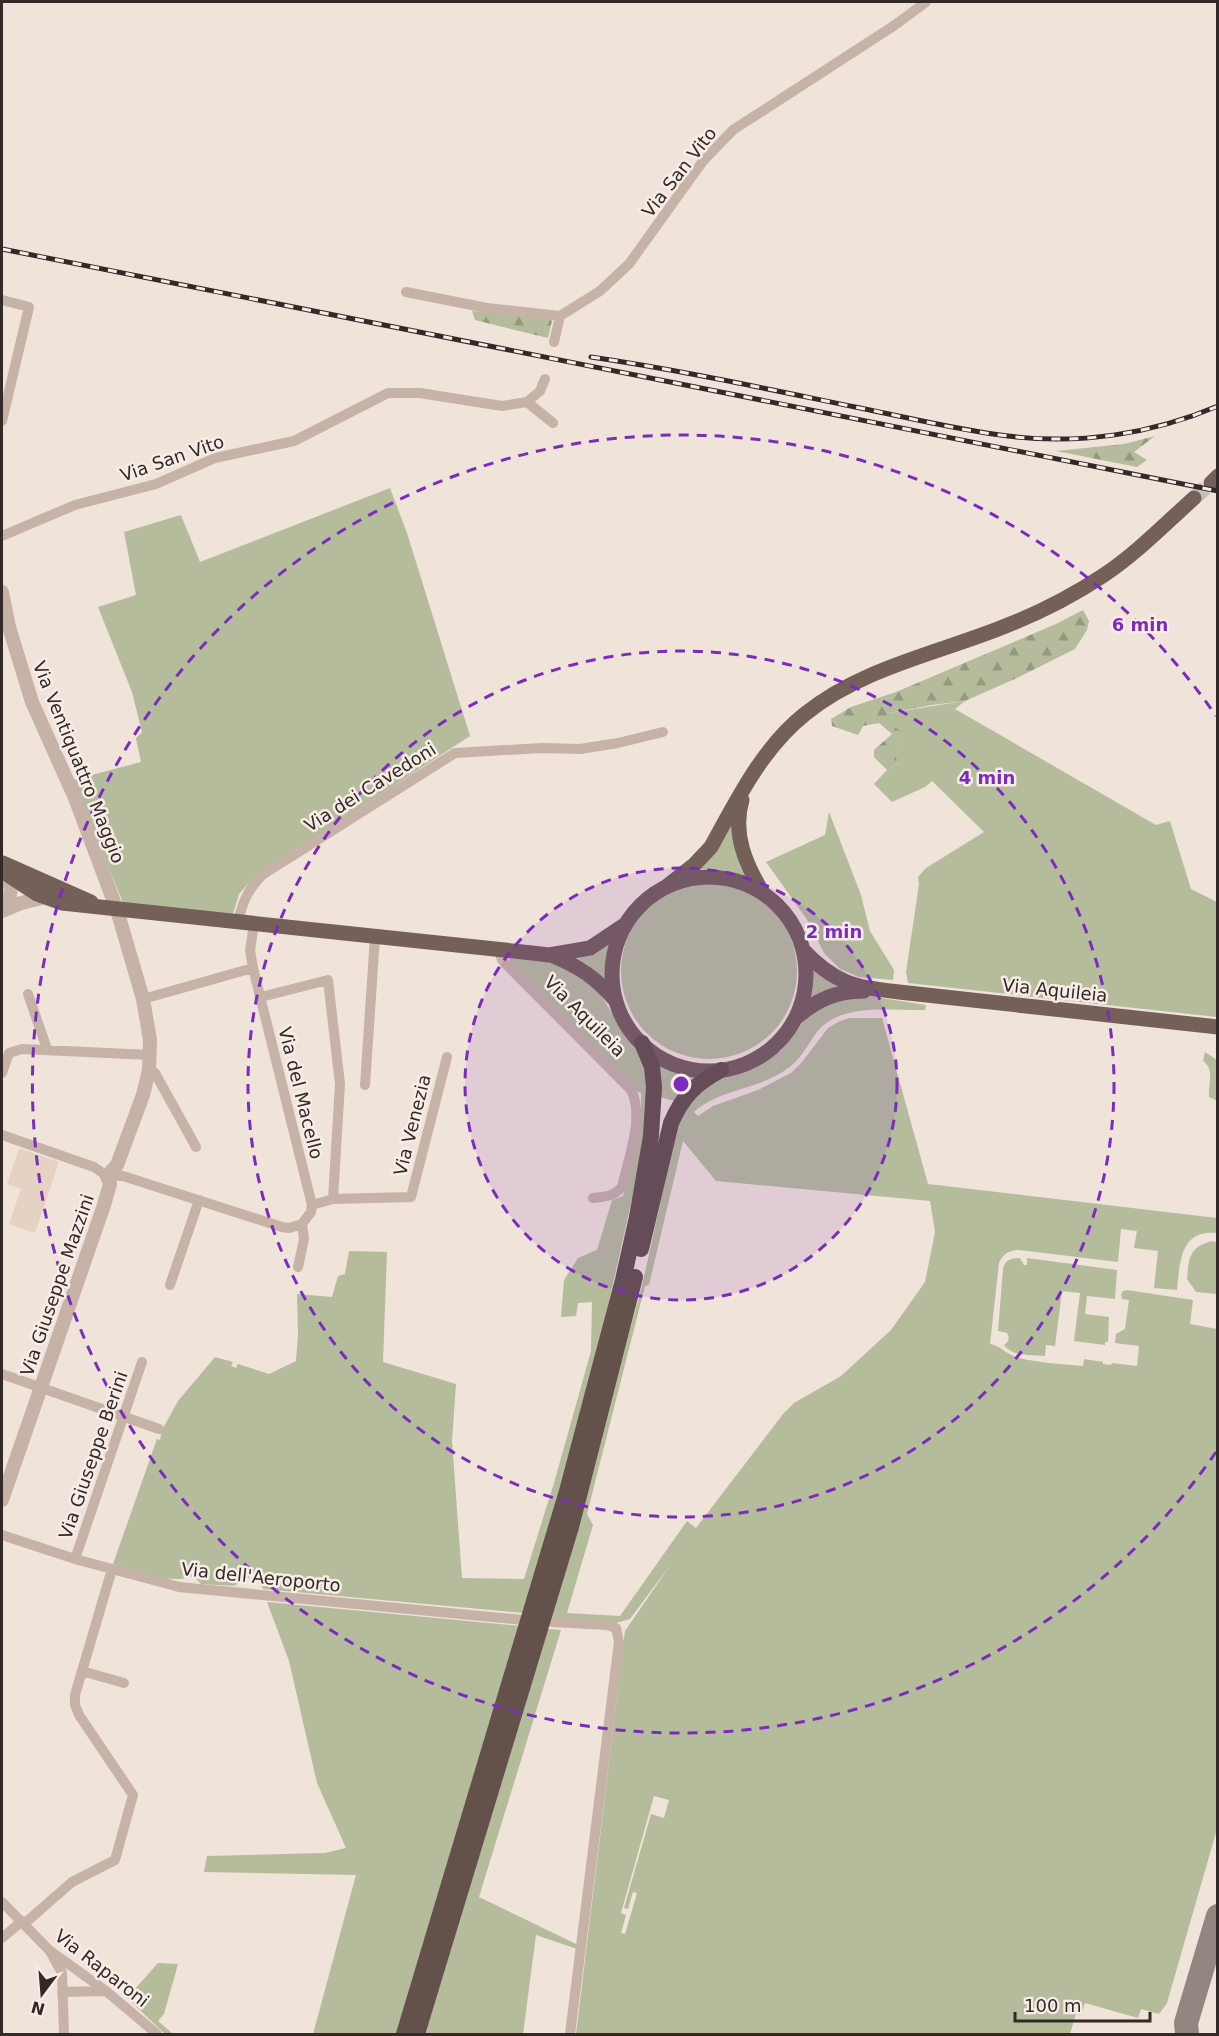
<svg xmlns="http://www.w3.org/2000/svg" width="1219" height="2036" font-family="'DejaVu Sans',sans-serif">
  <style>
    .grass { fill: #b5bc9c; fill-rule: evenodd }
    .forest { fill: url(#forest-firs) }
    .plaza { fill: #e6d2c2 }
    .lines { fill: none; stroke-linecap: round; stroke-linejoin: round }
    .taxiway { stroke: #918680; stroke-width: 24 }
    .primary-tunnel { stroke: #c9beb6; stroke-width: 15; stroke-dasharray: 15 8; stroke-linecap: butt }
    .minor { stroke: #c6b2a7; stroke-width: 10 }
    .tertiary { stroke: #c6b2a7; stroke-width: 14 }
    .primary { stroke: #745f59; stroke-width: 15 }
    .trunk { stroke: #64514c; stroke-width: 16 }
    .rail-casing { stroke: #332927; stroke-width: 5 }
    .rail { stroke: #f7ede6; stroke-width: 3; stroke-dasharray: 9; stroke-linecap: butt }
    .ring { fill: none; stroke: #7b2cbf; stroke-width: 3; stroke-dasharray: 10 8 }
    .labels { text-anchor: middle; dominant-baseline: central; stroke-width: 5; stroke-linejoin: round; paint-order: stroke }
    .street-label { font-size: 18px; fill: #332927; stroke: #f7ede6 }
    .centre { fill: #7b2cbf; stroke: #f7ede6; stroke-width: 3 }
    .ring-label { font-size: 18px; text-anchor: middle; font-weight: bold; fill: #7b2cbf; stroke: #f7ede6; stroke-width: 5; stroke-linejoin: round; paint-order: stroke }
  </style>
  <defs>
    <pattern id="forest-firs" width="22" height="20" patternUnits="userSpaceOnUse" patternTransform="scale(1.5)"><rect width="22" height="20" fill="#b5bc9c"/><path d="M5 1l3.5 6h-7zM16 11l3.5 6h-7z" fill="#94997f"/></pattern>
  </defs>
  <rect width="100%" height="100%" fill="#efe3da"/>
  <!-- grass -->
  <path class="grass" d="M390 488 407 533 470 736 255 876 239 894 233 914 123 903 73 780 141 762 136 738 142 732 132 692 98 607 136 595 124 532 181 515 200 562Z
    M965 701 955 709 1156 825 1170 821 1191 889 1217 902V1017L908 983 906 972 919 884 918 877 926 868 984 832 932 781 925 787 892 802 874 784 887 770 899 764 892 752 898 743 889 722V713Z
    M829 812 861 895 870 931 894 970 893 980 859 977 840 969 824 953 808 921 766 862 825 835Z
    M732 820 747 878 723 870 701 869Z
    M621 971a88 88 0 1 1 176 0a88 88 0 1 1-176 0Z
    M611 942 609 977 605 980 588 965 577 958 578 956Z
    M509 958 556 963 597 988 625 1036 643 1058 648 1073 647 1117 635 1185 610 1297 582 1414 524 1613 263 1589 254 1575 234 1586 201 1584 194 1576C168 1585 139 1572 113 1564L157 1439 160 1440 162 1430 178 1401 215 1357 233 1362 231 1366 236 1368 238 1364 269 1374 296 1361 298 1334 297 1294 332 1297 338 1276 345 1274 349 1251 387 1252 383 1362 456 1384 452 1441 462 1578 524 1579 554 1483 591 1351 592 1302 578 1303 576 1316 561 1317 564 1280 578 1258 597 1250 612 1200 623 1196C631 1163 643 1128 641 1093L636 1091 510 963Z
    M810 968 838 987 807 1001 811 980Z
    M869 996 926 1005 925 1010C890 1011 841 1002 817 1032 804 1050 799 1064 777 1075 751 1090 717 1091 694 1112L698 1116 713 1106 758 1090 791 1073 802 1062 828 1028 840 1021 850 1018H882L928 1184 1217 1218V1233C1180 1229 1180 1262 1177 1290L1154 1288 1158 1251 1134 1248 1137 1231 1121 1229 1118 1262 1019 1250C1009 1250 1003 1254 999 1263L990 1344C1001 1346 1007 1355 1019 1358 1040 1363 1062 1364 1083 1366L1084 1359 1103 1362V1364L1111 1365 1112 1363 1137 1366 1139 1346 1115 1343 1116 1334 1125 1329 1129 1300 1122 1299 1121 1294 1123 1291 1127 1290 1193 1300 1190 1324 1217 1329V1829L1167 2003 1159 2014 1141 2009 1138 2018 1085 2003 1081 2015 1076 2014 1070 2034H576L625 1631 671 1564 630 1619 616 1623 551 1617 642 1286 679 1119 696 1094 721 1079 753 1068 781 1051 810 1013 827 1001ZM683 1141 716 1181 930 1201 935 1232 925 1282 891 1330 841 1376 794 1403 783 1414 696 1528 687 1521 620 1616 567 1613 593 1525 587 1514 645 1286 649 1285ZM654 1796 669 1800 664 1818 651 1814 624 1908 628 1909 633 1892 637 1893 625 1934 621 1933 626 1915 621 1913Z
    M1205 1052 1217 1060V1101L1209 1097C1208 1084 1215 1069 1203 1061Z
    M658 1058 678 1068 705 1072 678 1102 660 1097 656 1059Z
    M1212 1241 1217 1242V1294L1196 1292 1187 1279C1189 1258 1189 1247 1212 1241Z
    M1020 1258 1024 1265H1027V1258L1117 1270 1115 1299 1087 1296 1085 1314 1109 1317 1108 1342H1105V1345L1074 1341 1080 1293 1062 1291 1055 1346 1046 1345 1045 1356C1031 1355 1013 1357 1004 1345 1009 1342 1010 1337 1007 1333L998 1331 1003 1269C1005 1259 1012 1258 1020 1258Z
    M267 1602 521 1626 398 2034H313L356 1875 204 1872 207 1856 325 1853 346 1848 317 1783 289 1661Z
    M548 1629 561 1630 479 1897 576 1944 577 1949 536 1935 523 2034H424Z
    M158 1963 178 1964 164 2014 158 2021 173 2034H165L127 1998Z"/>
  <!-- forest -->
  <path class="forest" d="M472 311 549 318 552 321 548 338 475 320Z
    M1155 436 1134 452 1147 460 1137 467 1056 451 1124 444Z
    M1083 610 1089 621 1087 630 1075 649 1017 678 965 701 932 705 889 713V722L906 736 898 743 893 752 899 764 887 770 874 757V750L892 734 879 723 863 726 858 735 832 726 831 719 851 707 896 692 1056 624Z"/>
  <!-- plaza -->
  <path class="plaza" d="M19 1148 59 1162 35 1233 9 1224 21 1189 7 1184Z"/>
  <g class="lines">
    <!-- taxiway -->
    <path class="taxiway" d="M1187 2034 1186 2023 1218 1916"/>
    <!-- primary-tunnel -->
    <path class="primary-tunnel" d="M1194 498 1211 483"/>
    <!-- minor -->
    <path class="minor" d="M406 292 487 308 560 316
      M2 300 29 307 2 421
      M554 342 560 316 600 291 629 264 703 161 733 130 895 25 926 2
      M527 402 553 423
      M2 536 75 505 156 484 215 458 294 441 388 393H420L502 406 527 402 540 391 545 379
      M238 922C243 901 247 891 262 875L455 753 542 748 580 749 618 743 663 732
      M254 924 250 950 253 968 312 1205 311 1212 302 1224 304 1239 298 1267
      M499 950 502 960 631 1090C645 1117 628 1159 622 1187 614 1196 605 1197 593 1198
      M28 994 47 1049
      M261 997 328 980 340 1084 333 1199 312 1205
      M143 999 253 968
      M149 1070 155 1073 196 1147
      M2 1073 9 1053 22 1049 150 1055
      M365 1085 375 937
      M2 1135 94 1167 107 1176H123L282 1227 289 1228 302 1224
      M333 1199 411 1197 447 1057
      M170 1285 199 1200
      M2 1374 159 1429
      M2 1535 75 1559 179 1587 523 1620
      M75 1559 142 1362
      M552 1622 607 1625 616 1628 619 1642 570 2034
      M82 1671 124 1683
      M2 1902 49 1950 106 1991 157 2034
      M24 1924 72 1882 115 1860 133 1795 79 1715 75 1705V1695L112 1569
      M2 1938 22 1921
      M50 1951 62 1973 64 2034
      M62 1992 106 1991"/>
    <!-- tertiary -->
    <path class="tertiary" d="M2 592 9 627 32 702 75 798 117 910 143 999 150 1040 149 1070 143 1095 117 1165 107 1176 110 1184 104 1205 2 1500
      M2 910C13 893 13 890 4 872
      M2 911 21 903 50 896"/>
    <!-- primary -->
    <path class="primary" d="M1211 483 1218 476
      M742 800C732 834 746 865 763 893
      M3 863 91 902
      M2 871 37 894 62 903 532 953 549 955 590 948 626 924
      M612 974a97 97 0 1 1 194 0a97 97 0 1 1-194 0Z
      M666 887 694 865 711 847C737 800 762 748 805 714 863 667 940 653 1008 625 1041 612 1074 595 1104 575 1137 553 1165 524 1194 498
      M803 950C835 984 855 987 899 992L1218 1027
      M551 955C579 966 596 978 616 1001
      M796 1018C816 1000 836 991 864 991"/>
    <!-- trunk -->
    <path class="trunk" d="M641 1249 671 1123C683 1096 695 1084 721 1070
      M404 2034 567 1491 623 1280 637 1217 651 1136 654 1087 652 1067 642 1043
      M417 2034 571 1527 635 1277"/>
    <defs>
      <path id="rail" d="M2 249 1218 491
        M591 357C680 370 767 389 855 407 906 417 957 430 1008 436 1079 445 1152 434 1218 406"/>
    </defs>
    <!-- rail casing -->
    <use href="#rail" class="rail-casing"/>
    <!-- rail -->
    <use href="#rail" class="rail"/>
  </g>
  <!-- distance rings -->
  <circle cx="681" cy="1084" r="216" fill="#7b2cbf" fill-opacity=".12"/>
  <g class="ring">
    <circle cx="681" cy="1084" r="216"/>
    <circle cx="681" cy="1084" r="433"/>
    <path d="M1216 1452A649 649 0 1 1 1216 716"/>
  </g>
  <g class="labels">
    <!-- street labels -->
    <g class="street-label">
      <text transform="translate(679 172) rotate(-52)">Via San Vito</text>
      <text transform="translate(172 458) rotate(-19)">Via San Vito</text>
      <text transform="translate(79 762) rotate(68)">Via Ventiquattro Maggio</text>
      <text transform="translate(370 787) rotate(-32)">Via dei Cavedoni</text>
      <text transform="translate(1055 990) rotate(6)">Via Aquileia</text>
      <text transform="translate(585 1016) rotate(45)">Via Aquileia</text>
      <text transform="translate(301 1093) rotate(76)">Via del Macello</text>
      <text transform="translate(412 1125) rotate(-76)">Via Venezia</text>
      <text transform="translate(57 1285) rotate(-71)">Via Giuseppe Mazzini</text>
      <text transform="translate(93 1455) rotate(-71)">Via Giuseppe Berini</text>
      <text transform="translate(261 1577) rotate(6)">Via dell'Aeroporto</text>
      <text transform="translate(102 1968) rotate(38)">Via Raparoni</text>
    </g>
  </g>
  <circle cx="681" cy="1084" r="9" class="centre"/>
  <g class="ring-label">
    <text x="1140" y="631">6 min</text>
    <text x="987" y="784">4 min</text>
    <text x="834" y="938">2 min</text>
  </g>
  <!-- border -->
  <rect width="1219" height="2036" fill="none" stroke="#332927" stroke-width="6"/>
  <!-- north arrow -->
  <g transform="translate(42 1994) rotate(196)" stroke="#f7ede6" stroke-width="4.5" paint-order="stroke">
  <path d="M0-4.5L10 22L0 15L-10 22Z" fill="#332927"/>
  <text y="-9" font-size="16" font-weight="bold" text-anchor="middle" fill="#332927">N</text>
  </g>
  <!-- scale -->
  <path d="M1015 2012v9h135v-9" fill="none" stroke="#332927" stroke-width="3"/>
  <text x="1024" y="2012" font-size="18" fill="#332927" stroke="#f7ede6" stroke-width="4.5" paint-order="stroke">100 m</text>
</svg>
